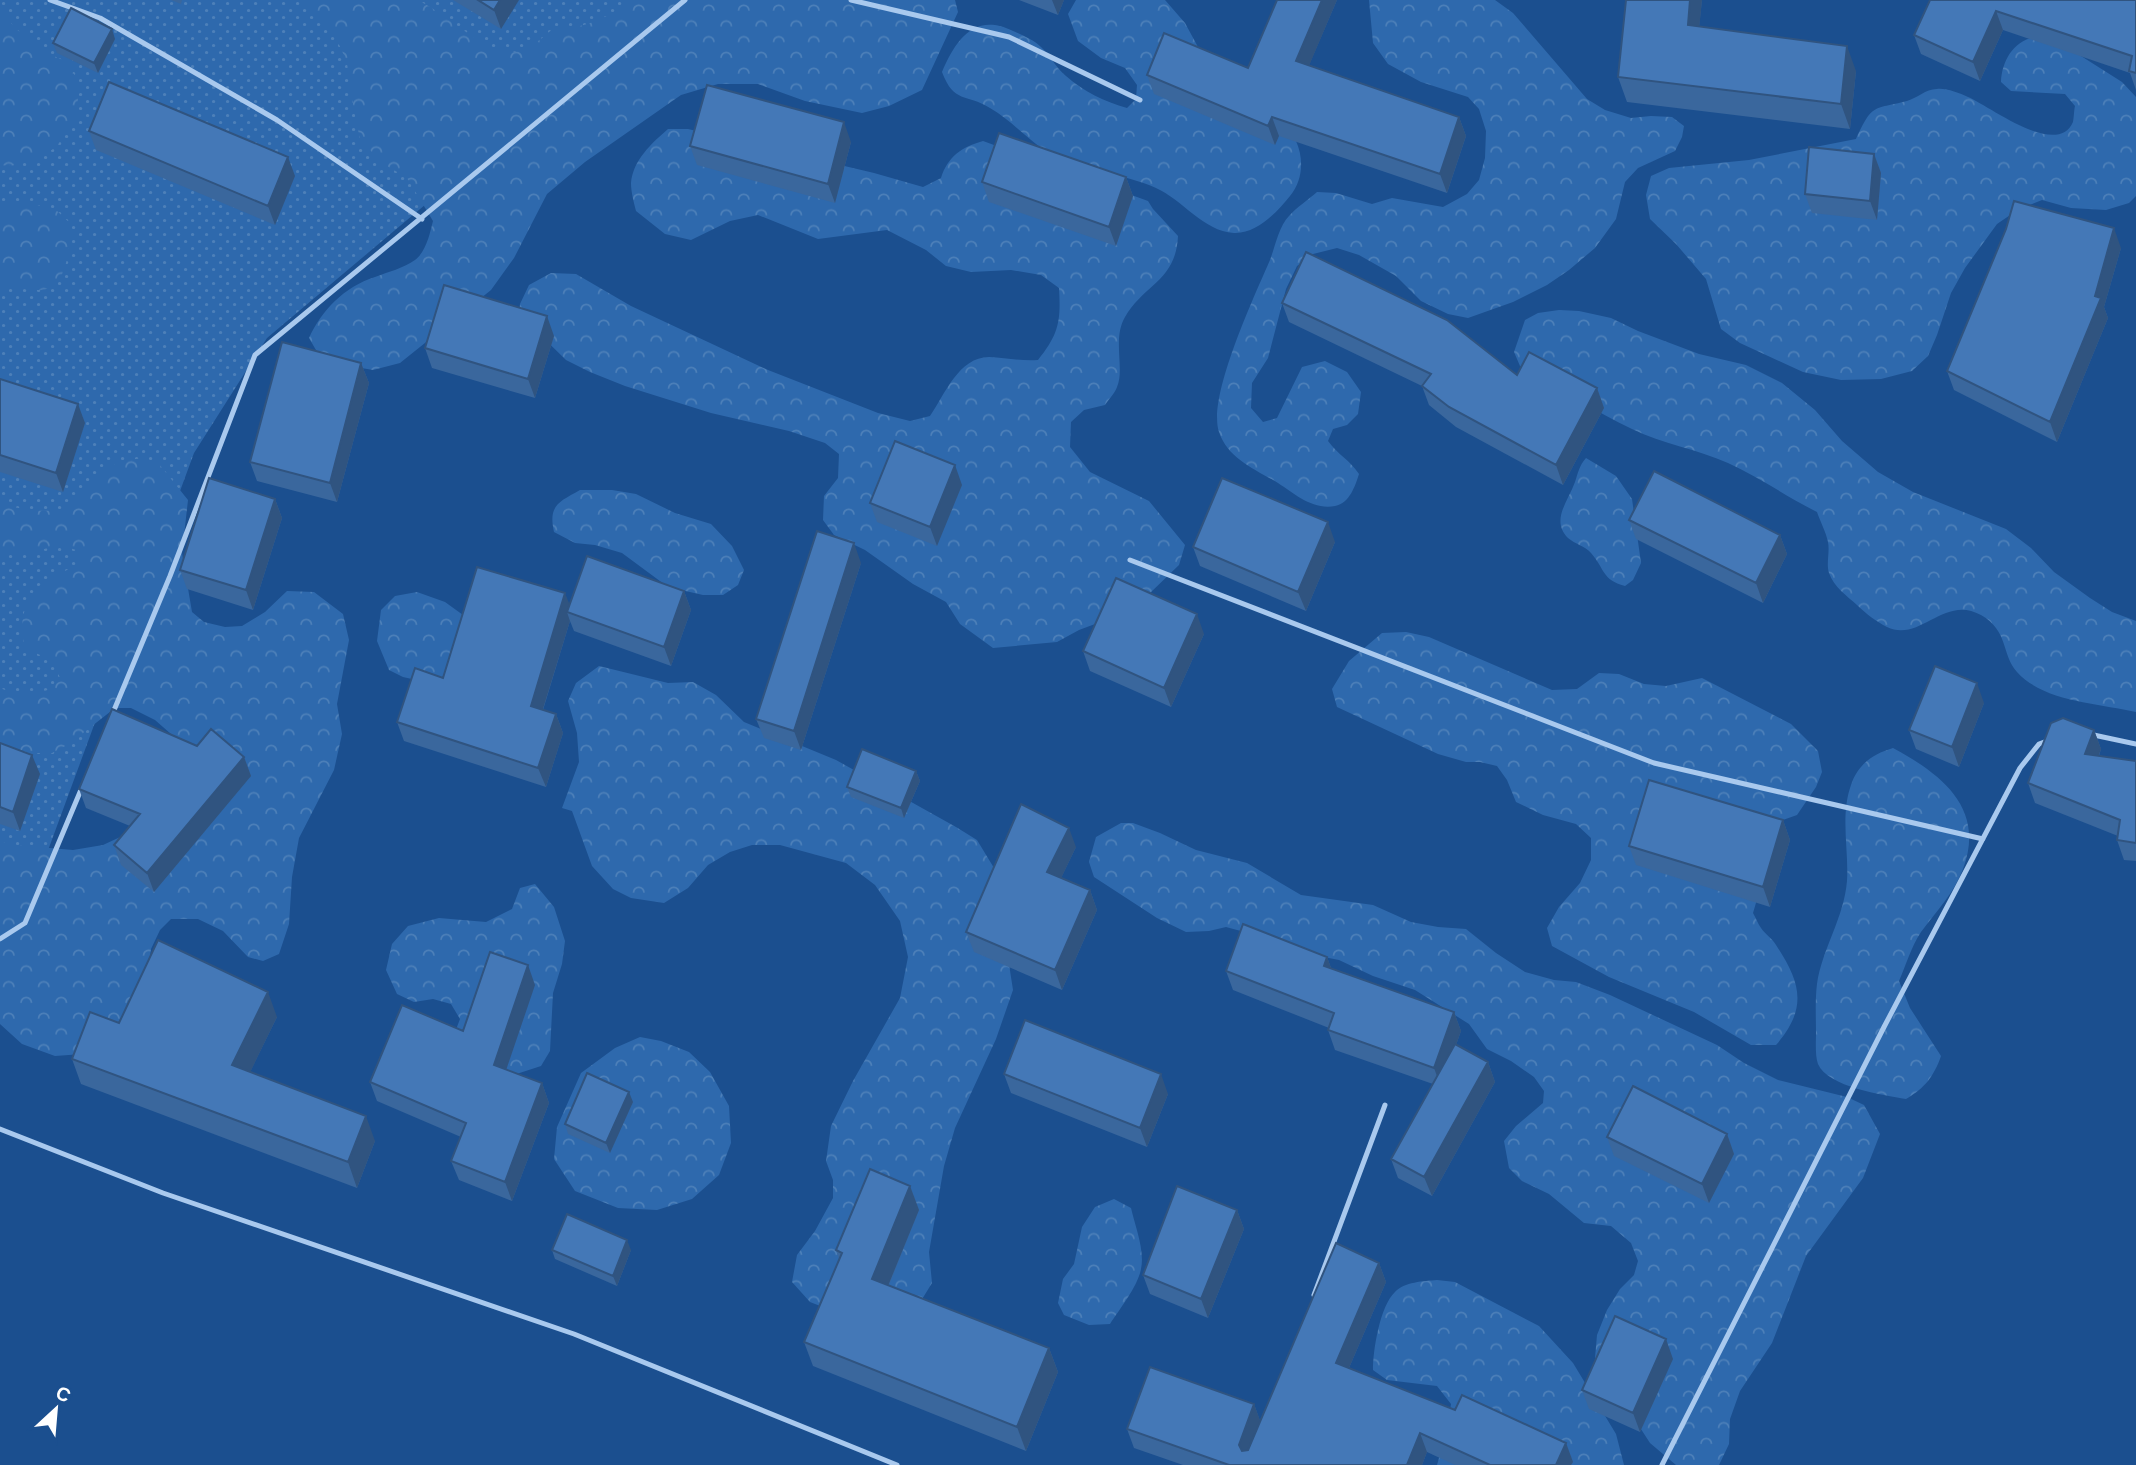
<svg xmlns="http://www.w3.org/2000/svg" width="2136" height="1465" font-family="Arial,sans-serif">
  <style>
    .grass { fill: url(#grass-dots) }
    .forest { fill: url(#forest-crowns) }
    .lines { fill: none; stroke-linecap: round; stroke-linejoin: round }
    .service { stroke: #a9c9ee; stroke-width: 5 }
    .wall { fill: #3a679d }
    .shaded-wall { fill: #305480 }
    .building { fill: #4478b7; stroke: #305480; stroke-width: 2 }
  </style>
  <defs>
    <pattern id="grass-dots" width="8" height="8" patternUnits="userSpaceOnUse" patternTransform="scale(1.75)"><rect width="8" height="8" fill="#2e69ad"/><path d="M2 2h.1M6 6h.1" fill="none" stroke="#4d80b9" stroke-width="1.8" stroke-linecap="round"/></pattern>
    <pattern id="forest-crowns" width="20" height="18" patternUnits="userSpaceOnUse" patternTransform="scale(1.75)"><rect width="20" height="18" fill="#2e69ad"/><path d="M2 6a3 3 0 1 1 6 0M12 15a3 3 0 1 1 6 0" fill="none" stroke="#4d80b9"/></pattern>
  </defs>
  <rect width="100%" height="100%" fill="#1b4f8f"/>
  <!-- grass -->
  <path class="grass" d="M0 0H668L267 338 194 453 43 864 0 903Z"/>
  <!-- forest -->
  <path class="forest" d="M306 0H417C445 11 491 62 523 50 535 45 544 36 554 28 585 30 607 17 633 0H955L958 12 922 90 889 106 862 113 805 101 758 84H718L681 95 585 162 547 194 514 258 491 290 400 363 373 370 344 365 320 357 309 338C322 310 344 287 375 277 388 272 404 268 415 260 426 252 430 233 433 221L407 178 384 164 360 140 350 89 347 62 336 38 318 20Z
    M1076 0H1165L1185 23 1198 47 1296 141C1304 159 1303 180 1290 196 1277 212 1257 234 1234 233 1203 231 1183 200 1156 188 1123 173 1087 173 1054 156 1029 142 1014 122 990 108 966 93 954 104 942 72 956 40 974 12 1013 31 1022 35 1034 40 1041 47 1050 55 1056 68 1066 76 1083 91 1105 102 1127 108L1136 99 1137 85 1125 68 1101 58 1078 41 1068 14Z
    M1369 0H1495L1513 13 1587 99 1605 110 1631 118 1651 116 1672 117 1684 126 1682 137 1675 151 1638 168 1625 182 1616 219 1595 248 1569 270 1547 285 1513 302 1468 318 1448 314 1421 301 1396 276 1359 255 1337 248 1313 254 1297 266 1286 289 1268 358 1252 383 1251 408 1263 422 1277 418 1302 367 1325 361 1347 372 1361 392 1358 414 1347 425 1333 429 1328 441C1338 455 1350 460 1359 474 1355 486 1350 503 1335 506 1312 510 1295 494 1278 483 1255 469 1228 459 1219 432 1207 397 1255 295 1270 260 1275 247 1279 226 1289 216 1297 207 1308 200 1317 192L1336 193 1372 204 1392 198 1443 207 1467 194 1479 180 1485 158 1486 131 1479 109 1468 97 1421 82 1388 64 1373 43Z
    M0 9 15 28 43 51 67 62 79 83 77 116 57 146 42 157 11 166 0 165Z
    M2035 37H2051L2122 82 2136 97V196L2129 203 2106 210 2071 208 2042 200 2019 209 1997 224 1965 268 1951 293 1937 335 1928 356 1912 371 1881 379 1841 380 1803 372 1740 343 1721 329 1706 279 1676 244 1650 219 1646 195 1651 176 1669 168 1749 160 1856 139C1873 103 1872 110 1907 101 1918 98 1925 89 1937 89 1946 88 1959 93 1968 97 1988 105 2057 159 2073 122 2074 117 2074 110 2075 106L2065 94 2011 91 2001 82C2002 61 2013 41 2035 37Z
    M668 129H688L874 173 923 187 941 178C948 156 962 147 983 141L1148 201 1153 209 1178 236C1176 281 1144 284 1125 317 1112 339 1125 369 1117 387 1115 393 1109 399 1105 405L1084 410 1071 422 1070 447 1090 472 1149 501 1185 545 1179 565 1150 593 1095 624 1079 630 1057 642 993 648 960 624 946 602 913 584 865 550 834 535 823 520 824 496 838 478 839 454 825 443 789 431 711 413 625 386 590 372 566 360 519 314 520 304 529 285 551 273 576 274 631 306 768 370 878 413 910 421 930 416C945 394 959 357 989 357 1006 358 1020 361 1038 360 1059 334 1061 321 1059 288L1041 275 1011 270 971 272 946 266 926 250 887 230 818 239 758 215 730 221 691 240 665 234 636 211C634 203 631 192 631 183 633 160 652 143 668 129Z
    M24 201 57 211 71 224C69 245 69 291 38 290 26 290 12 287 0 285V204Z
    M1559 310 1579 311 1611 318 1638 331 1699 354 1746 365 1782 383 1815 410 1842 441 1878 472 1913 492 2006 529 2031 548 2054 572 2090 598 2112 612 2136 621V712C2098 703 2044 702 2017 672 2001 654 2009 631 1981 615 1944 594 1920 643 1887 627 1877 622 1865 613 1857 605 1847 596 1834 587 1829 573 1826 564 1830 552 1828 542 1826 532 1820 521 1817 512 1787 497 1759 477 1728 463 1697 449 1663 444 1632 429 1594 411 1557 387 1520 366L1514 352 1525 320 1538 313Z
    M145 458 159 464 188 500 182 553 192 612 204 622 225 627 242 626 265 612 287 591 314 592 343 614 349 640 337 704 342 734 334 770 299 838 292 877 289 924 279 954 263 961 248 957 223 931 198 919H171L160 930 151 949 148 972 125 1025 82 1054 55 1056 22 1044 0 1024V841L14 845 73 850 103 845 131 832 179 756 171 734 155 720 131 708H115L69 744 52 753H32L0 746V688C22 697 30 695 52 689L60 678 53 661 25 648C18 622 24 593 49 579 60 572 69 571 79 562L76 550 59 544C38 552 22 555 0 553V505C21 508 51 516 71 506 80 501 82 494 88 486 103 465 120 460 145 458Z
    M1586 458 1616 476 1632 499 1641 563 1633 580 1625 586C1602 580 1605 569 1591 553 1585 546 1575 544 1568 538 1550 520 1569 500 1575 482 1578 473 1579 466 1586 458Z
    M580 490H612L636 494 675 513 711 524 732 546 744 570 738 585 723 595H703L668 587 622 553 595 545 575 543 554 532C548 505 559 502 580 490Z
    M417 592 445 602 463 615 443 686 403 677 389 670 377 641 381 610 395 596Z
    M1406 632 1429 637 1552 690 1577 689 1599 673 1619 674 1644 684 1666 686 1702 678 1791 724 1818 751 1822 772 1816 787 1797 815 1780 821 1753 913C1756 918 1758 924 1761 928 1765 934 1772 938 1776 945 1801 983 1808 1008 1776 1045H1751L1694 1012 1609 977 1552 946 1547 928 1559 907 1580 883 1591 860V838L1576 824 1543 815 1516 802 1507 780 1497 766 1480 762H1466L1438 754 1337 707 1332 689 1349 661 1382 633Z
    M599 666 668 683 693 682 716 695 744 722 836 760 956 827 977 840 994 868 1013 990 996 1039 955 1128 944 1166 929 1252 932 1283 916 1309 833 1311 810 1302 792 1282 797 1255 815 1231 833 1198V1180L826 1161 831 1126 853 1081 900 998 908 957 900 921 875 885 846 863 780 845H752L730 852 708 865 688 888 664 903 631 898 613 889 592 866 572 811 562 808 579 762 577 733 568 701 576 683Z
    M1893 748C1941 774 1986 808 1963 869 1954 893 1936 912 1921 932 1911 947 1906 965 1899 981L1910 1008 1941 1056C1934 1076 1925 1088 1906 1099 1883 1095 1828 1087 1818 1064 1815 1056 1816 1042 1816 1033 1816 1017 1815 1000 1817 984 1822 949 1844 918 1847 881 1849 850 1840 816 1851 785 1858 764 1873 754 1893 748Z
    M1121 823H1133L1160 833 1196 850 1247 863 1301 895 1373 905 1411 922 1438 927 1466 929 1496 953 1525 972 1554 980 1576 982 1610 995 1717 1045 1744 1063 1778 1080 1847 1097 1864 1105 1880 1134 1863 1178 1806 1256 1772 1343 1740 1391 1730 1419 1729 1444 1719 1465H1676L1650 1443 1595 1358 1597 1335 1607 1310 1620 1289 1634 1275 1638 1261 1631 1243 1611 1226 1584 1223 1549 1194 1522 1181 1509 1168 1504 1141 1516 1126 1543 1103 1544 1091 1534 1077 1511 1061 1487 1049 1469 1024 1415 990 1373 976 1339 960 1294 951 1252 934 1226 927 1209 931 1186 932 1157 918 1094 877 1089 862 1096 837Z
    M535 884 554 907 565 941 562 964 553 993 550 1051 541 1066 474 1088 443 1064 460 1019 451 1004 433 999 414 1002 397 994 386 970 392 944 408 926 439 918 486 922 512 909 520 888Z
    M640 1037 661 1041 689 1052 710 1072 729 1106 731 1143 719 1175 692 1199 657 1210 618 1208 575 1191 554 1159 557 1127 581 1073 615 1048Z
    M1114 1199 1131 1208C1135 1226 1145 1250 1141 1269 1138 1286 1119 1310 1110 1324L1089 1325 1064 1315 1058 1303 1063 1279 1074 1264 1082 1227 1095 1207Z
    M1437 1280 1455 1282 1539 1326 1573 1363 1616 1434 1624 1465H1437L1447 1430 1451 1404 1437 1386 1387 1380 1373 1370C1373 1350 1380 1306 1395 1292 1404 1282 1424 1281 1437 1280Z"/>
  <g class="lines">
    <!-- service -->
    <path class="service" d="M50 0 100 18 277 120 422 219
      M851 0 1009 37 1140 100
      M1130 560 1654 763 1983 839
      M112 715 170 576 255 355 685 0
      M2089 734 2136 744
      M0 939 25 923 83 785
      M0 1129 163 1193 574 1334 897 1465
      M1314 1295 1385 1105
      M1662 1465 1884 1027 2020 768 2039 744 2047 741"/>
  </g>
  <!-- wall -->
  <path class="wall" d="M171 0H182L181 4Z
    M453 0H519L501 29Z
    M1019 0H1064L1058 15Z
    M1277 0H1337L1309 65 1459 117 1466 136 1447 193 1279 136 1275 145 1154 94 1147 75 1248 68Z
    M1626 0H1702L1699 27 1856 71 1850 129 1627 102 1618 77Z
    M1930 0H2136V90L2130 73 2003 30 1980 81 1921 54 1914 35Z
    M115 39 98 73 57 53 53 43Z
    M89 131 295 176 275 225 96 150Z
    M851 142 835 203 697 165 690 146Z
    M1874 154 1881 173 1877 220 1812 213 1805 194Z
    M1126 177 1133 196 1116 246 989 202 982 182Z
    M2121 248 2104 307 2108 318 2057 442 1954 390 1947 371Z
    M1282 303 1517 375 1597 388 1604 408 1563 485 1456 427 1429 405 1422 386 1289 322Z
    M554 336 535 398 432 368 425 348Z
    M361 363 369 383 337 502 257 481 250 462Z
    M0 379 85 423 63 492 0 472Z
    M962 485 937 546 877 522 870 503Z
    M275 499 282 518 253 610 187 589 180 570Z
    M1629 520 1780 535 1787 554 1763 603 1636 539Z
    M1335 542 1306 611 1200 566 1193 547Z
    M861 563 801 750 764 738 756 719Z
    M684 591 691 610 671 666 574 631 570 621 543 710 556 714 563 733 546 787 404 741 397 722 443 678 570 605Z
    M1204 634 1171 707 1090 671 1083 651Z
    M1984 703 1959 767 1916 749 1909 730Z
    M2094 730 2101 749 2099 756 2136 761V861L2124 860 2117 840 2118 836 2035 803 2028 783Z
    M0 743 40 774 20 831 0 824Z
    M197 746 244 757 251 776 154 892 121 865 114 845 130 826 86 808 79 789Z
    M916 771 920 781 904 818 851 797 847 787Z
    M1783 820 1790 840 1770 907 1636 865 1629 846Z
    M1076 847 1061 878 1090 890 1097 910 1062 990 974 952 966 932Z
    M1327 957 1331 968 1454 1012 1461 1031 1456 1045 1488 1062 1495 1082 1432 1196 1398 1178 1391 1159 1433 1084 1335 1050 1328 1030 1329 1028 1233 990 1226 971Z
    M535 985 506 1070 542 1083 549 1103 512 1201 459 1180 451 1161 461 1137 377 1101 370 1082 463 1031Z
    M277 1017 250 1072 375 1141 357 1188 81 1084 72 1059 119 1023Z
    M1004 1074 1168 1094 1147 1147 1011 1093Z
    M633 1102 610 1153 568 1134 565 1124Z
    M1727 1134 1734 1154 1709 1203 1614 1156 1607 1137Z
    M910 1186 919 1210 889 1285 1049 1348 1058 1372 1026 1451 813 1366 804 1342 839 1259 836 1250Z
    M1237 1210 1244 1229 1208 1318 1150 1294 1143 1275Z
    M552 1250H631L617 1286 555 1259Z
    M1379 1263 1386 1282 1349 1368 1455 1410 1566 1443 1573 1462 1571 1465H1455L1427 1452 1422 1465H1183L1134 1448 1127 1429 1254 1404 1260 1421Z
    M1673 1359 1640 1432 1589 1409 1582 1390Z"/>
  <!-- shaded-wall -->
  <path class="shaded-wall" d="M500 0H519L501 29 494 10Z
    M1052 0H1064L1058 15Z
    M1322 0H1337L1303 80 1296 61Z
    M1690 0H1702L1697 50 1688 25Z
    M1996 11 2003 30 1980 81 1973 62Z
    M112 29 115 39 98 73 94 63Z
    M1847 46 1856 71 1850 129 1841 104Z
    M1272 117 1279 136 1275 145 1268 126Z
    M1459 117 1466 136 1447 193 1440 174Z
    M844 122 851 142 835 203 828 184Z
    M1874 154 1881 173 1877 220 1870 201Z
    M288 157 295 176 275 225 268 206Z
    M1126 177 1133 196 1116 246 1109 227Z
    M2114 228 2121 248 2104 307 2108 318 2057 442 2050 422 2095 296Z
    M547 316 554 336 535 398 528 379Z
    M361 363 369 383 337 502 330 483Z
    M1597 388 1604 408 1563 485 1556 465Z
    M78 404 85 423 63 492 56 473Z
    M955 465 962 485 937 546 930 527Z
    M275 499 282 518 253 610 246 590Z
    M1328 522 1335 542 1306 611 1298 592Z
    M1780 535 1787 554 1763 603 1756 583Z
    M854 543 861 563 801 750 794 731Z
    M684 591 691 610 671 666 664 647Z
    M565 593 573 613 567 612 570 621 538 725 531 706Z
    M1197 614 1204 634 1171 707 1164 688Z
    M1977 683 1984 703 1959 767 1952 747Z
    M556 714 563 733 546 787 538 768Z
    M2094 730 2101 749 2092 774 2085 754Z
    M32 755 40 774 20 831 13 812Z
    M244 757 251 776 154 892 147 873Z
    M916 771 920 781 904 818 901 808Z
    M1783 820 1790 840 1770 907 1763 887Z
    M1069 828 1076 847 1055 891 1047 872Z
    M1090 890 1097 910 1062 990 1055 970Z
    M1327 957 1334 976 1324 966Z
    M528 965 535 985 501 1085 494 1065Z
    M268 992 277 1017 241 1091 232 1065Z
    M1454 1012 1461 1031 1441 1087 1434 1068Z
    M1488 1062 1495 1082 1432 1196 1424 1177Z
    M1161 1074 1168 1094 1147 1147 1140 1128Z
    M542 1083 549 1103 512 1201 505 1182Z
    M629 1092 633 1102 610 1153 606 1143Z
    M366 1116 375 1141 357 1188 348 1162Z
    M1727 1134 1734 1154 1709 1203 1702 1184Z
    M910 1186 919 1210 881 1303 872 1279Z
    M1237 1210 1244 1229 1208 1318 1201 1299Z
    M627 1240 631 1250 617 1286 613 1276Z
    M1379 1263 1386 1282 1343 1382 1336 1363Z
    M1666 1339 1673 1359 1640 1432 1633 1413Z
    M1049 1348 1058 1372 1026 1451 1017 1427Z
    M1254 1404 1261 1423 1246 1464 1239 1445Z
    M1420 1433 1427 1452 1422 1465H1407Z
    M1566 1443 1573 1462 1571 1465H1556Z"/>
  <!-- building -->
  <path class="building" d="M478 0H500L494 10Z
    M1277 0H1322L1296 61 1459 117 1440 174 1272 117 1268 126 1147 75 1164 33 1248 68Z
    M1626 0H1690L1688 25 1847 46 1841 104 1618 77Z
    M1930 0H2136V73L2129 71 2132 56 1996 11 1973 62 1914 35Z
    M71 8 112 29 94 63 53 43Z
    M109 82 288 157 268 206 89 131Z
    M707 85 844 122 828 184 690 146Z
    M999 133 1126 177 1109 227 982 182Z
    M1809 147 1874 154 1870 201 1805 194Z
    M2014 201 2114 228 2095 296 2101 298 2050 422 1947 371 2006 229Z
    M1306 252 1447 320 1517 375 1529 352 1597 388 1556 465 1449 407 1422 386 1431 374 1282 303Z
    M444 285 547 316 528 379 425 348Z
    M282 342 361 363 330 483 250 462Z
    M0 379 78 404 56 473 0 455Z
    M895 441 955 465 930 527 870 503Z
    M1654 471 1780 535 1756 583 1629 520Z
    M209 478 275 499 246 590 180 570Z
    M1222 478 1328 522 1298 592 1193 547Z
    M817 531 854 543 794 731 756 719Z
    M587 556 684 591 664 647 567 612Z
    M477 567 565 593 531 706 556 714 538 768 397 722 415 668 443 678Z
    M1116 578 1197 614 1164 688 1083 651Z
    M1935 666 1977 683 1952 747 1909 730Z
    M112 709 197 746 211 729 244 757 147 873 114 845 140 814 79 789Z
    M2063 718 2094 730 2085 754 2136 761V843L2117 840 2120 820 2028 783 2051 723Z
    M0 743 32 755 13 812 0 807Z
    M862 749 916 771 901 808 847 787Z
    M1649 780 1783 820 1763 887 1629 846Z
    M1021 804 1069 828 1047 872 1090 890 1055 970 966 932Z
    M1243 924 1327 957 1324 966 1454 1012 1434 1068 1328 1030 1334 1013 1226 971Z
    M158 940 268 992 232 1065 366 1116 348 1162 72 1059 90 1012 119 1023Z
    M490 952 528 965 494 1065 542 1083 505 1182 451 1161 466 1123 370 1082 402 1005 463 1031Z
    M1025 1020 1161 1074 1140 1128 1004 1074Z
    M1455 1044 1488 1062 1424 1177 1391 1159Z
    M587 1073 629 1092 606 1143 565 1124Z
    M1633 1086 1727 1134 1702 1184 1607 1137Z
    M870 1169 910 1186 872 1279 1049 1348 1017 1427 804 1342 842 1253 836 1250Z
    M1177 1186 1237 1210 1201 1299 1143 1275Z
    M567 1214 627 1240 613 1276 552 1250Z
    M1336 1243 1379 1263 1336 1363 1455 1410 1462 1395 1566 1443 1556 1465H1490L1420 1433 1407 1465H1229L1127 1429 1150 1367 1254 1404 1239 1445 1242 1451 1248 1450Z
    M1615 1316 1666 1339 1633 1413 1582 1390Z"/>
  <!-- north arrow -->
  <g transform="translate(56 1409) rotate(26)" stroke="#1b4f8f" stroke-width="5" paint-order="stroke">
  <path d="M0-5L12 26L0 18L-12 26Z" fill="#ffffff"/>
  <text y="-10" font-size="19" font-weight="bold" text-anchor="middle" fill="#ffffff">С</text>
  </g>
</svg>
